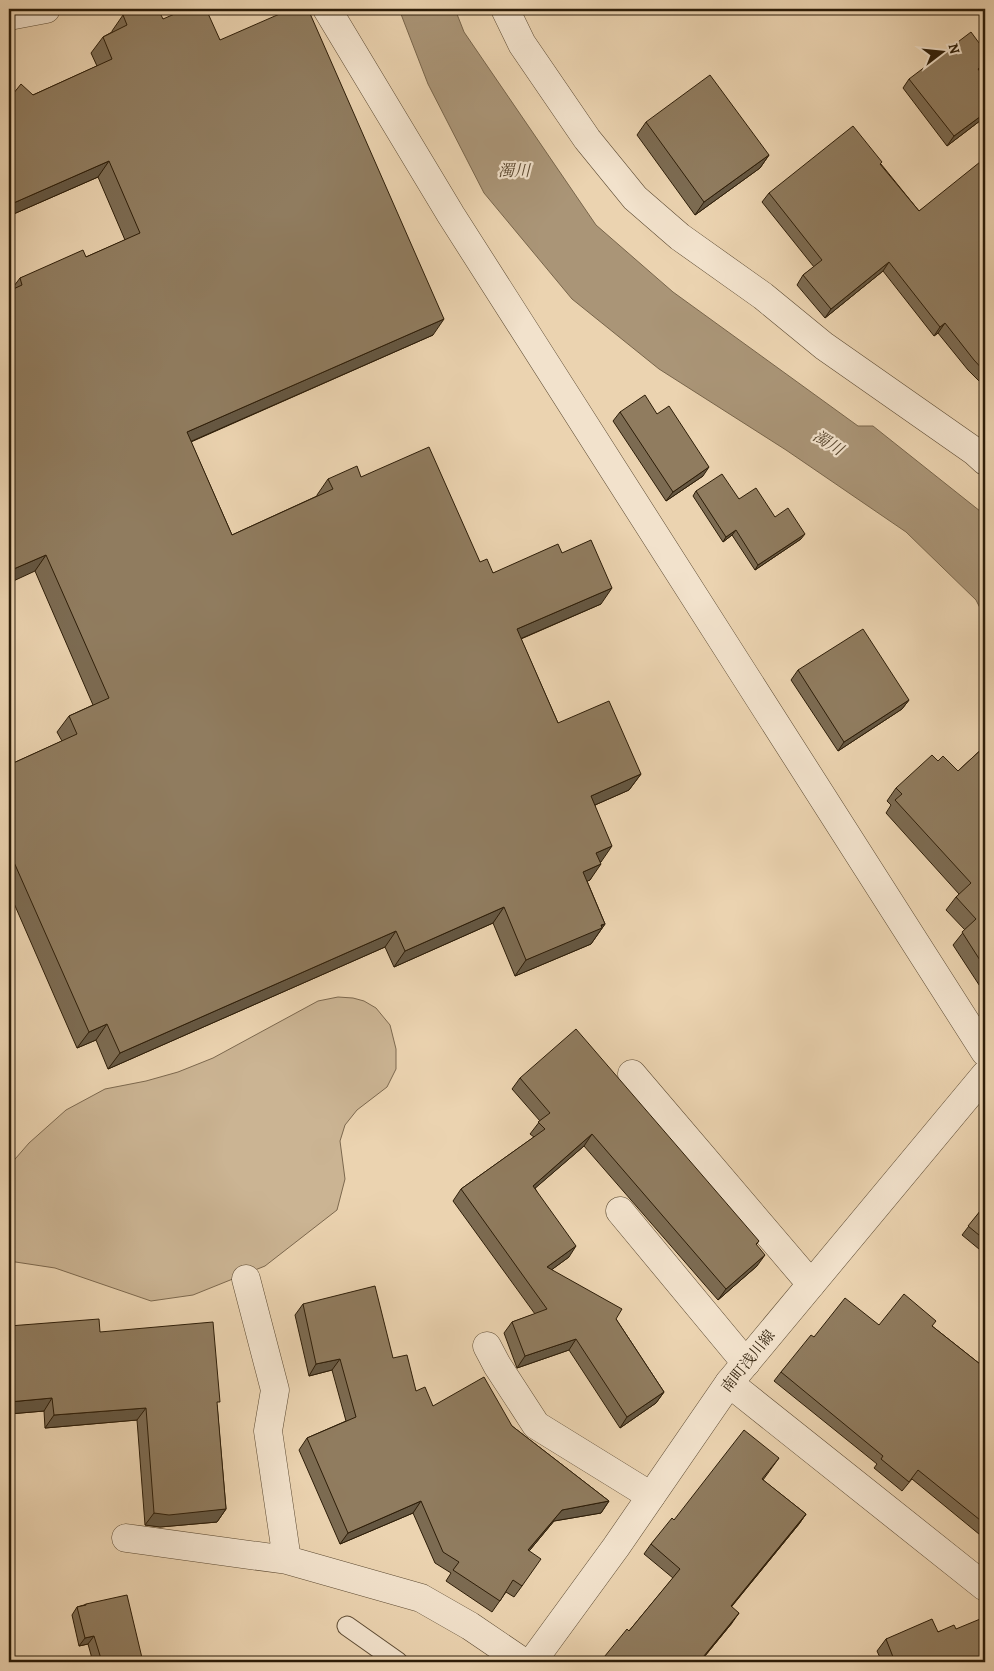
<svg xmlns="http://www.w3.org/2000/svg" width="994" height="1671" font-family="Alegreya,'Noto Serif JP',serif">
  <style>
    .green { fill: #cbb493; stroke: #7c684e }
    .water { fill: #aa9577; stroke: #78654b }
    .lines { fill: none; stroke-linecap: round; stroke-linejoin: round }
    .service-casing { stroke: #5c4a32; stroke-width: 21 }
    .minor-casing { stroke: #5c4a32; stroke-width: 29 }
    .tertiary-casing { stroke: #5c4a32; stroke-width: 29 }
    .service { stroke: #f2e2cc; stroke-width: 19 }
    .minor { stroke: #f2e2cc; stroke-width: 28 }
    .tertiary { stroke: #f2e2cc; stroke-width: 28 }
    .wall { fill: #7c6b52; stroke: #2d1d08 }
    .shaded-wall { fill: #655742; stroke: #2d1d08 }
    .building { fill: #907c5f; stroke: #2d1d08 }
    .labels { text-anchor: middle; dominant-baseline: central; stroke-width: 4.5; stroke-linejoin: round; paint-order: stroke }
    .street-label { font-size: 15px; fill: #2d1d08; stroke: #f2e2cc }
    .water-label { font-size: 16px; font-style: italic; fill: #59472f; stroke: #f2e2cc }
  </style>
  <rect width="100%" height="100%" fill="#ebd3b0"/>
  <filter id="stains"><feTurbulence type="fractalNoise" baseFrequency=".004" numOctaves="4"/><feColorMatrix values="0 0 0 0 .2 0 0 0 0 .09 0 0 0 0 .02 0 0 0 .5 -.17"/></filter>
  <radialGradient id="worn" r=".72"><stop offset=".6" stop-color="#630" stop-opacity="0"/><stop offset="1" stop-color="#630" stop-opacity=".3"/></radialGradient>
  <!-- green -->
  <path class="green" d="M338 997 353 998 364 1001 376 1008 390 1025 396 1049V1069L387 1087 357 1110 345 1125 340 1141 345 1179 337 1210 265 1266 193 1295 151 1301 55 1268 9 1261V1166L29 1143 66 1110 105 1089 146 1081 178 1072 213 1058 318 1001Z"/>
  <!-- water -->
  <path class="water" d="M399 9H455L464 32 596 225 673 292 858 426H873L985 515V618L976 600 906 532 786 450 659 369 572 299 484 193 428 84Z"/>
  <g class="lines">
    <defs>
      <path id="service" d="M347 1626 398 1662"/>
      <path id="minor" d="M327 9 451 215 985 1052
        M505 9 522 44 587 139 635 198 680 237 763 296 824 346 974 451 985 461
        M9 16 46 9
        M632 1074 811 1284
        M620 1211 746 1363
        M246 1279 275 1390 268 1431 287 1560
        M487 1346 497 1365 536 1425 651 1496
        M729 1383 985 1587
        M126 1538 287 1560 421 1598 470 1626 523 1662"/>
      <path id="tertiary" d="M532 1662 616 1547 729 1383 985 1075"/>
    </defs>
    <!-- service casing -->
    <use href="#service" class="service-casing"/>
    <!-- minor casing -->
    <use href="#minor" class="minor-casing"/>
    <!-- tertiary casing -->
    <use href="#tertiary" class="tertiary-casing"/>
    <!-- service -->
    <use href="#service" class="service"/>
    <!-- minor -->
    <use href="#minor" class="minor"/>
    <!-- tertiary -->
    <use href="#tertiary" class="tertiary"/>
  </g>
  <!-- wall -->
  <path class="wall" d="M123 15 163 19 220 40 433 335 191 442 232 535 317 496V495L328 479 361 477 480 562 493 573 562 553 601 604 521 639 558 723 641 774 629 790 595 805 601 862H600L590 880 587 881 605 924 591 944 515 976 493 923 394 967 385 947 108 1069 96 1040 77 1048 9 892V765L62 741 57 732 69 716 93 705 35 571 11 290 20 278 86 257 125 240 98 177 9 216V99L33 95 97 66 91 53 103 37 112 32V31Z
    M981 72 985 117 947 146 903 88 909 79Z
    M646 122 769 155 760 168 695 215 637 135Z
    M881 164 919 211 985 169V387L968 370 938 333 934 336 883 271 825 318 797 285 803 275 814 267 762 202 769 193Z
    M620 412 657 414 703 476 666 501 613 421Z
    M696 491 739 499 775 517 801 539 755 570 732 535 723 542 693 496Z
    M798 670 909 700 902 709 838 751 791 680Z
    M985 746V994L953 945 965 930 946 910 956 897 959 894 886 813 891 805 887 801 896 788 938 761 958 771Z
    M520 1078 759 1241 756 1245 757 1266 718 1300 584 1146 535 1188 569 1257 551 1270 616 1319 664 1392 656 1403 620 1428 569 1350 517 1368 504 1333 512 1322 535 1314 453 1201 461 1189 534 1137 530 1134 540 1121 512 1089Z
    M985 1205V1254L962 1235Z
    M303 1304 393 1358 416 1391 433 1406 512 1426 609 1501 601 1513 554 1521 529 1551 522 1586 514 1597 506 1592 492 1612 446 1581 451 1573 435 1563 413 1513 340 1544 299 1450 307 1438 346 1421 332 1370 309 1376 295 1315Z
    M879 1325 932 1326 985 1368V1539L912 1479 902 1491 874 1468 877 1464 774 1381 781 1372 814 1337Z
    M9 1326 100 1332 217 1405 226 1509 217 1522 160 1527 145 1525 137 1420 45 1428 44 1411 9 1414Z
    M779 1458 763 1480 806 1514 799 1524 731 1607 732 1623 700 1662H600L629 1631 673 1578 644 1554 651 1544 674 1520Z
    M86 1604 143 1662H93L88 1644 79 1646 72 1615 77 1607 84 1605Z
    M956 1629 985 1662H882L877 1651 886 1639Z"/>
  <!-- shaded-wall -->
  <path class="shaded-wall" d="M985 64V68L972 78 978 69Z
    M985 113V117L947 146 954 136Z
    M769 155 760 168 695 215 704 202Z
    M109 161 98 177 9 216V205Z
    M889 262 883 271 825 318 831 309Z
    M444 319 433 335 176 448 187 432Z
    M945 323 938 333 934 336 940 327Z
    M709 467 703 476 666 501 673 492Z
    M736 530 732 535 723 542 726 537Z
    M805 534 801 539 755 570 758 565Z
    M46 555 35 571 9 583V571Z
    M612 588 601 604 506 645 517 629Z
    M909 700 902 709 838 751 844 742Z
    M641 774 629 790 579 812 591 796Z
    M612 846 601 862 585 869 596 853Z
    M601 864 590 880 572 888 583 872Z
    M504 907 493 923 394 967 405 951Z
    M605 924 591 944 515 976 526 960Z
    M396 931 385 947 108 1069 120 1053Z
    M107 1024 96 1040 77 1048 89 1032Z
    M592 1134 584 1146 525 1197 533 1186Z
    M576 1246 569 1257 539 1279 547 1267Z
    M765 1255 757 1266 718 1300 726 1289Z
    M576 1339 569 1350 517 1368 525 1356Z
    M340 1359 332 1370 309 1376 316 1364Z
    M664 1392 656 1403 620 1428 627 1417Z
    M52 1398 44 1411 9 1414V1402Z
    M146 1408 137 1420 45 1428 54 1415Z
    M421 1501 413 1513 340 1544 348 1533Z
    M609 1501 601 1513 554 1521 520 1562 528 1550 562 1510Z
    M226 1509 217 1522 160 1527 145 1525 154 1513Z
    M806 1514 799 1524 724 1616 731 1606Z
    M739 1613 732 1623 700 1662H699Z
    M94 1636 88 1644 79 1646 85 1638Z"/>
  <!-- building -->
  <path class="building" d="M138 9H158L163 19 186 9H206L220 40 291 9H308L444 319 187 432 232 535 333 489 328 479 357 466 361 477 429 447 480 562 487 559 493 573 558 544 562 553 591 540 612 588 517 629 558 723 609 701 641 774 591 796 612 846 596 853 601 864 583 872 605 924 601 925 602 928 526 960 504 907 405 951 396 931 120 1053 107 1024 89 1032 9 851V765L77 734 69 716 109 698 46 555 9 571V291L22 285 20 278 83 250 86 257 140 233 109 161 9 205V99L21 84 33 95 112 59 103 37 127 25 123 15Z
    M971 32 985 51V64L978 69 985 78V113L954 136 909 79Z
    M710 75 769 155 704 202 646 122Z
    M853 126 882 162 880 164 919 211 980 162 985 169V372L974 360 945 323 940 327 889 262 831 309 803 275 822 260 769 193Z
    M645 395 657 414 669 406 709 467 673 492 620 412Z
    M722 474 739 499 756 488 775 517 788 508 805 534 758 565 736 530 726 537 696 491Z
    M863 629 909 700 844 742 798 670Z
    M985 746V968L962 932 976 919 956 897 971 883 895 800 902 794 896 788 932 755 938 761 943 756 958 771Z
    M576 1029 759 1241 756 1244 765 1255 726 1289 592 1134 533 1186 576 1246 547 1267 622 1309 616 1319 664 1392 627 1417 576 1339 525 1356 512 1322 547 1309 461 1189 545 1129 538 1122 550 1113 520 1078Z
    M985 1205V1240L968 1226Z
    M375 1286 393 1358 407 1355 416 1391 425 1387 433 1406 484 1377 512 1426 609 1501 562 1510 528 1550 541 1559 522 1586 513 1580 500 1601 453 1570 459 1562 443 1552 421 1501 348 1533 307 1438 356 1417 340 1359 316 1364 303 1304Z
    M904 1294 936 1321 932 1326 985 1368V1524L918 1470 909 1482 881 1459 883 1456 781 1372 811 1335 814 1337 845 1298 879 1325Z
    M99 1319 100 1332 213 1322 220 1402H217L226 1509 169 1515 154 1513 146 1408 54 1415 52 1398 9 1402V1326Z
    M744 1430 779 1458 762 1479 806 1514 731 1606 739 1613 699 1662H600L627 1629 629 1631 680 1569 651 1544 672 1518 674 1520Z
    M127 1595 143 1662H102L94 1636 85 1638 77 1607 86 1605V1604Z
    M985 1617V1662H895L886 1639 932 1619 938 1632 954 1625 956 1629Z"/>
  <g class="labels">
    <!-- street labels -->
    <g class="street-label">
      <text transform="translate(748 1361) rotate(-51)">南町浅川線</text>
    </g>
    <!-- water labels -->
    <g class="water-label">
      <text x="514" y="171">濁川</text>
      <text transform="translate(828 443) rotate(32)">濁川</text>
    </g>
  </g>
  <!-- margin -->
  <rect width="994" height="1671" fill="none" stroke="#ebd3b0" stroke-width="30"/>
  <rect x="10" y="10" width="974" height="1651" fill="none" stroke="#2d1d08" stroke-width="2.5"/>
  <rect x="15" y="15" width="964" height="1641" fill="none" stroke="#2d1d08"/>
  <!-- north arrow -->
  <g transform="translate(942 52) rotate(74)" stroke="#f2e2cc" stroke-width="4" paint-order="stroke">
  <path d="M0-4L9 19L0 12L-9 19Z" fill="#2d1d08"/>
  <text y="-8" font-size="14" font-weight="bold" text-anchor="middle" fill="#2d1d08">N</text>
  </g>
  <rect width="100%" height="100%" filter="url(#stains)"/>
  <rect width="100%" height="100%" fill="url(#worn)"/>
</svg>
